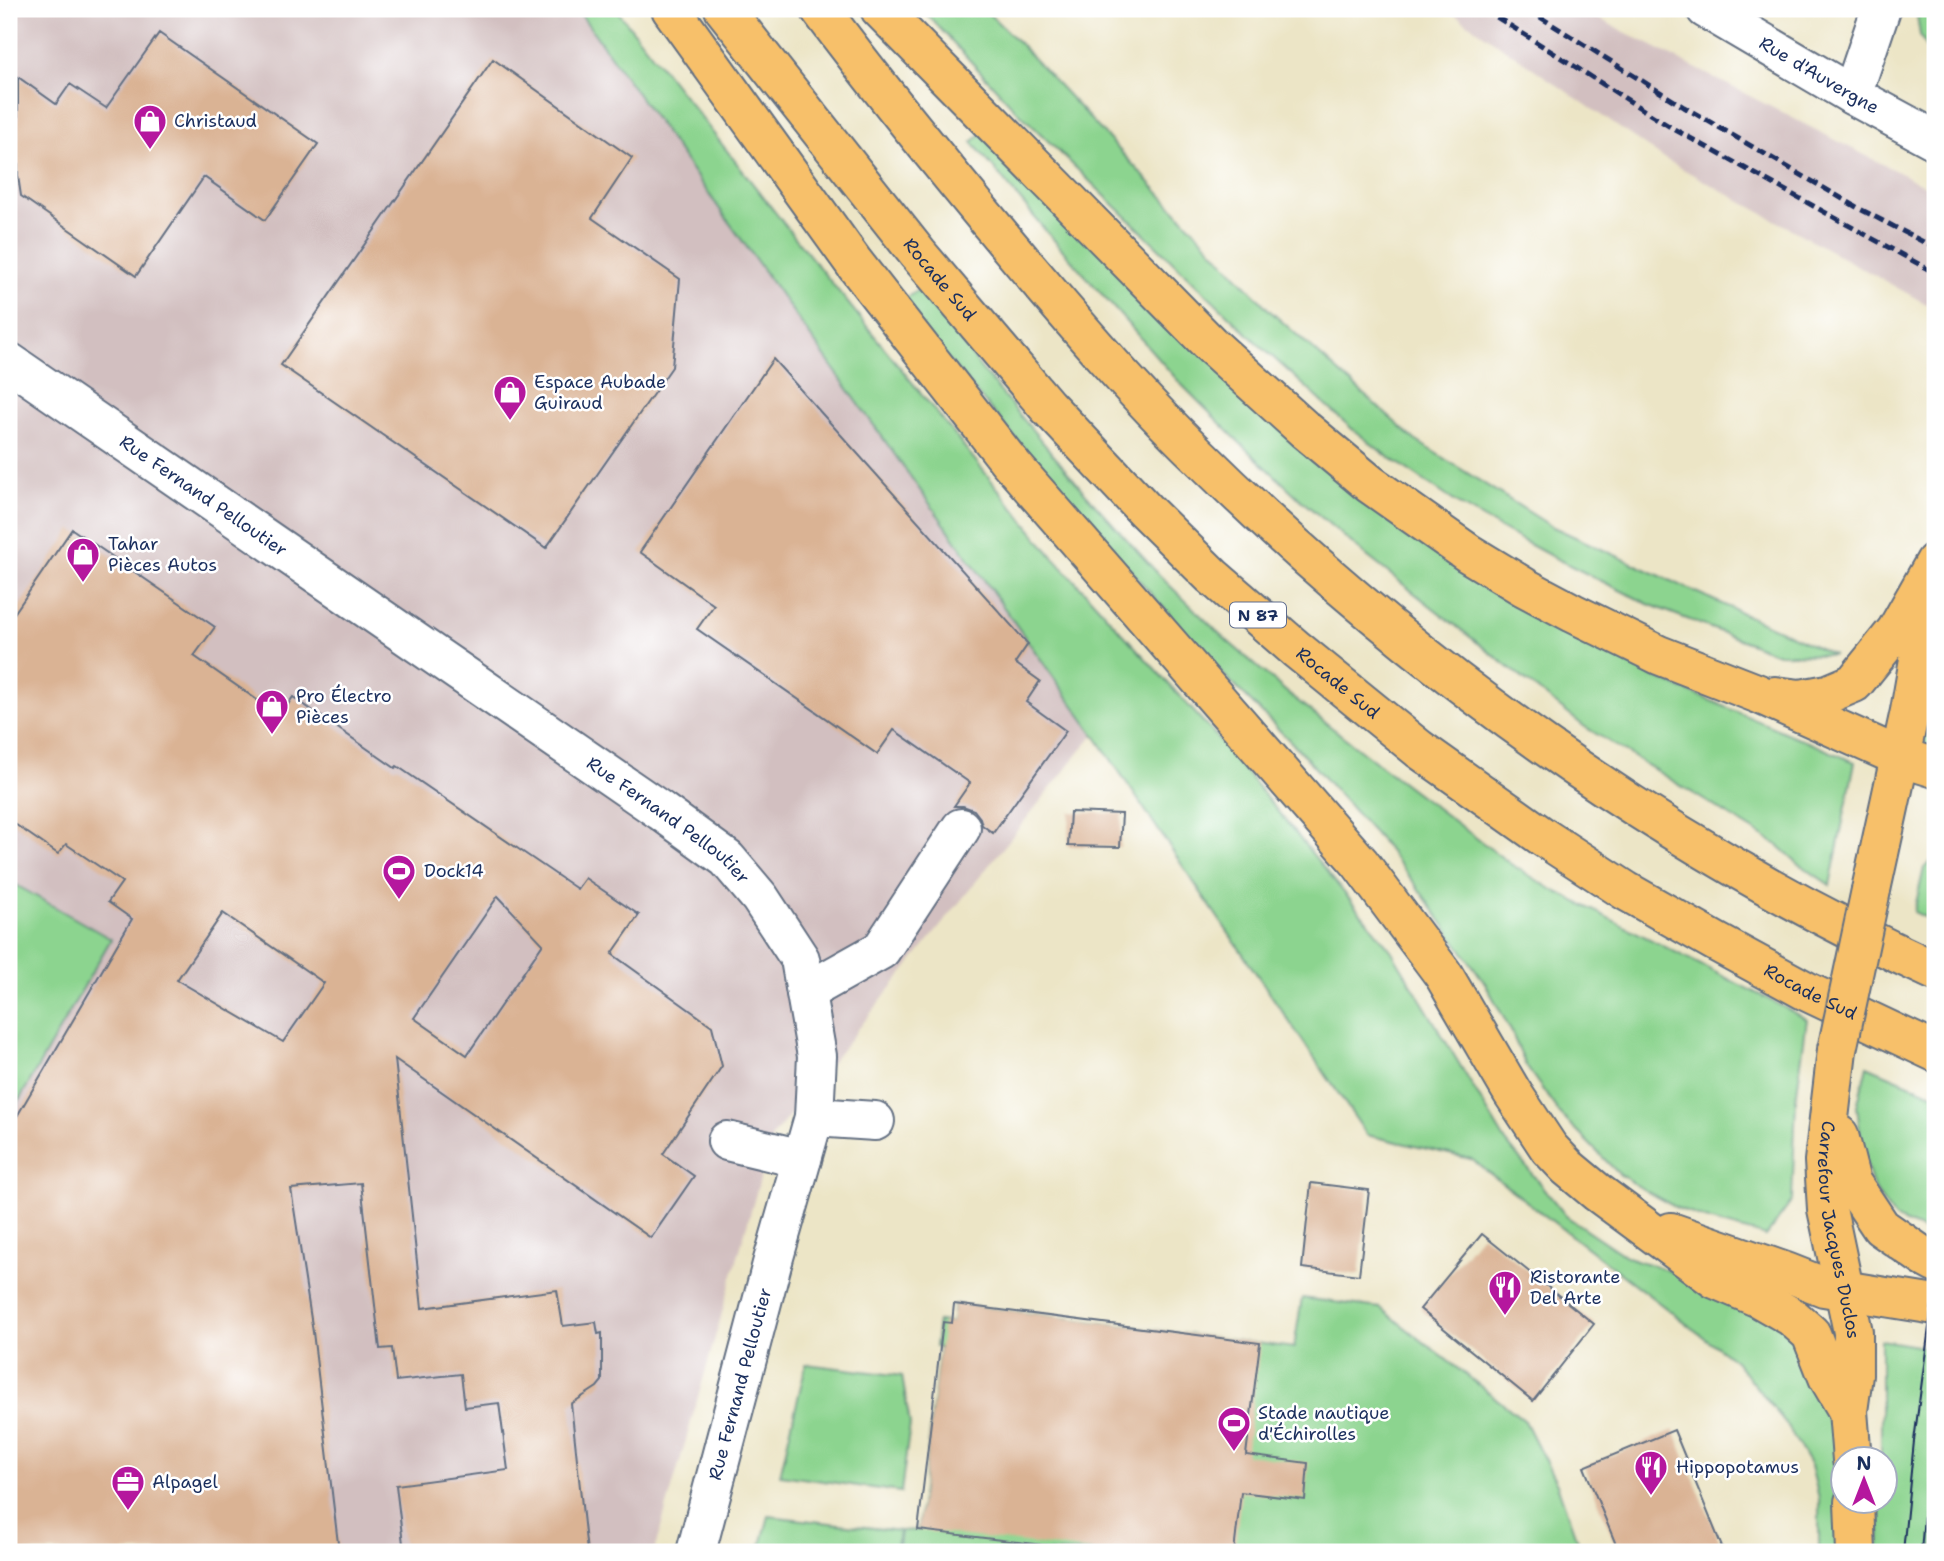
<svg xmlns="http://www.w3.org/2000/svg" width="1944" height="1561" font-family="'Shantell Sans',sans-serif">
  <style>
    .industrial { fill: #d2bfc0 }
    .green { fill: #8cd48f; stroke: #548276; stroke-width: 2 }
    .building { fill: #dab394; fill-rule: evenodd }
    .lines { fill: none; stroke-linecap: round; stroke-linejoin: round }
    .minor-casing { stroke: #646f82; stroke-width: 42 }
    .major-casing { stroke: #646f82; stroke-width: 42 }
    .highway-casing { stroke: #646f82; stroke-width: 42 }
    .minor { stroke: #fff; stroke-width: 38 }
    .major { stroke: #f7c06b; stroke-width: 38 }
    .highway { stroke: #f7c06b; stroke-width: 38 }
    .tram { stroke: #1b2f5e; stroke-width: 2 }
    .rail { stroke: #1b2f5e; stroke-width: 5; stroke-dasharray: 10 5; stroke-linecap: butt }
    .major-bridge-casing { stroke: #646f82; stroke-width: 42; stroke-linecap: butt }
    .major-bridge { stroke: #f7c06b; stroke-width: 38 }
    .labels { text-anchor: middle; dominant-baseline: central; stroke-width: 5; stroke-linejoin: round; paint-order: stroke }
    .shield { fill: #fff; stroke: #5f6d8e; stroke-width: 2 }
    .shield-label { font-size: 16px; font-weight: bold; fill: #1b2f5e }
    .street-label { font-size: 18px; fill: #1b2f5e; stroke: #fff }
    .poi-label { font-size: 18px; fill: #1b2f5e; stroke: #fff; text-anchor: start }
  </style>
  <rect width="100%" height="100%" fill="#fff"/>
  <filter id="ink" filterUnits="userSpaceOnUse"><feTurbulence type="fractalNoise" baseFrequency=".0143" numOctaves="2"/><feDisplacementMap in="SourceGraphic" scale="14" xChannelSelector="R" yChannelSelector="G"/><feConvolveMatrix kernelMatrix="1 2 1 2 8 2 1 2 1" color-interpolation-filters="sRGB"/></filter>
  <filter id="wash" filterUnits="userSpaceOnUse"><feTurbulence type="fractalNoise" baseFrequency=".00686" numOctaves="4" result="noise"/><feDisplacementMap in="SourceGraphic" scale="28" xChannelSelector="R" yChannelSelector="G"/><feGaussianBlur stdDeviation="1.57" result="paint"/><feColorMatrix in="noise" values="0 0 0 0 0 0 0 0 0 0 0 0 0 0 0 0 0 1.4 0 .05"/><feComposite in="paint" operator="in"/></filter>
  <g filter="url(#wash)">
    <rect width="100%" height="100%" fill="#ece5c6"/>
    <!-- industrial -->
    <path class="industrial" d="M9 9H577L1094 734 772 1137 654 1552H9Z
      M1447 9H1580L1935 191V295L1930 306 1663 158Z"/>
    <!-- green -->
    <path class="green" d="M577 9H616L789 230 1054 558 1217 737 1391 950 1506 1142 1566 1216 1627 1257 1728 1290 1755 1297 1835 1387 1842 1460 1844 1552H1819V1498L1811 1466 1785 1422 1735 1361 1471 1159 1367 1135 1184 868 1094 734Z
      M922 9H984L1020 44 1269 310 1415 440 1551 526 1834 655 1778 654 1648 604 1551 556 1505 531 1460 505 1383 453 1351 428 1254 340 1015 109Z
      M1916 9H1935V67L1920 35Z
      M981 134 1497 592 1551 624 1652 676 1855 762 1830 885 1799 864 1779 846 1585 727 1367 556 1302 501 1240 443 1180 383 1046 231 972 142Z
      M921 288 983 371 1086 494 1141 555 1162 578 1224 638 1290 695 1381 766 1512 865 1553 890 1807 1019 1796 1099 1792 1201 1766 1236 1711 1221 1677 1208 1649 1193 1619 1174 1560 1114 1526 1066 1511 1031 1485 983 1415 884 1381 841 1300 751 1213 664 1081 514 932 341 903 300Z
      M1935 606V748L1910 740Z
      M1935 858V922L1914 912 1924 868Z
      M9 881 111 939 9 1118Z
      M1867 1066 1935 1095V1200L1930 1199 1927 1232 1896 1219 1874 1189 1862 1150 1857 1106Z
      M1302 1298 1380 1308 1525 1421 1557 1484 1581 1552H898L901 1531 918 1530 940 1348 935 1347 938 1321 952 1323 954 1304 1294 1348Z
      M1881 1340 1935 1349 1934 1552H1879L1880 1502H1884V1460L1881 1459Z
      M806 1364 902 1376 910 1424 901 1492 780 1475Z
      M769 1516 899 1531 896 1552H759Z"/>
    <g id="blocks">
      <!-- building -->
      <path class="building" d="M159 33 318 144 265 220 204 177 136 276 21 196 18 176V77L56 104 70 84 106 108Z
        M493 59 632 158 592 218 680 279 672 367 546 548 281 365Z
        M773 359 1028 644 1015 663 1040 681 1026 702 1066 731 993 833 982 825 980 818 974 810 963 806H954L970 783 894 730 877 754 697 629 714 605 640 552Z
        M72 529 215 627 194 656 280 716 293 697 395 768 397 766 577 889 585 878 639 915 612 954 712 1026 722 1066 663 1154 694 1176 651 1238 395 1059 422 1308 557 1290 563 1326 596 1322 598 1334 602 1333V1381L597 1387 571 1404 587 1552H404L396 1485 508 1470 499 1403 465 1407 461 1374 396 1381 392 1348 380 1349 361 1183 291 1189 313 1332 339 1552H9V1130L132 919 108 902 122 882 66 844 58 854 9 820V621ZM498 896 543 944 467 1055 414 1018ZM223 913 324 983 283 1042 177 980Z
        M1070 812 1122 814 1120 847 1068 846Z
        M1311 1183 1369 1190 1359 1275 1302 1268Z
        M1482 1234 1594 1324 1533 1401 1420 1309Z
        M954 1304 1260 1343 1246 1455 1308 1463 1305 1500 1241 1492 1234 1552H1100L918 1530 943 1322 952 1323Z
        M1674 1430 1724 1552H1619L1584 1467Z"/>
    </g>
  </g>
  <g filter="url(#ink)">
    <use href="#blocks" fill-opacity="0" stroke="#646f82" stroke-width="2"/>
    <g class="lines">
      <defs>
        <g id="minor">
          <path id="s1" d="M1706 9 1852 95 1935 140"/>
          <path d="M1852 95 1881 9"/>
          <path id="s2" d="M9 362 661 811 727 859 760 898 800 959 817 1056 814 1117 772 1264 696 1552"/>
          <path d="M806 992 881 950 961 828"/>
          <path d="M814 1117 875 1121"/>
          <path d="M727 1141 802 1159"/>
        </g>
        <g id="major">
          <path d="M1900 757 1935 768"/>
          <path d="M1871 890 1910 711 1935 567"/>
          <path id="s3" d="M1837 1050 1824 1161 1827 1209 1853 1332V1375L1848 1411 1852 1460"/>
          <path d="M1839 1135 1851 1182 1881 1227 1924 1257 1935 1263"/>
          <path d="M1854 1502 1856 1552"/>
        </g>
        <g id="highway">
          <path d="M671 9 854 263 1008 460 1360 863 1443 974 1512 1092 1549 1148 1567 1167 1597 1192 1715 1279 1759 1298 1792 1317 1811 1334 1828 1377 1848 1411"/>
          <path id="s4" d="M724 9 918 254 1047 406 1145 510 1212 576 1296 649 1419 749 1543 837 1626 891 1716 942 1808 992 1935 1052"/>
          <path d="M820 9C884 95 952 178 1021 260 1078 327 1134 393 1197 454 1412 666 1660 845 1935 971"/>
          <path d="M880 9 1210 344 1304 429 1370 484 1468 553 1524 587 1573 613 1659 655 1759 694 1900 757"/>
          <path d="M1775 696 1801 699 1828 694 1854 683 1896 631 1935 562"/>
          <path d="M1671 1232 1786 1272 1824 1287 1935 1305"/>
        </g>
      </defs>
      <!-- minor casing -->
      <use href="#minor" class="minor-casing"/>
      <!-- major casing -->
      <use href="#major" class="major-casing"/>
      <!-- highway casing -->
      <use href="#highway" class="highway-casing"/>
      <!-- minor -->
      <use href="#minor" class="minor"/>
      <!-- major -->
      <use href="#major" class="major"/>
      <!-- highway -->
      <use href="#highway" class="highway"/>
      <!-- tram -->
      <path class="tram" d="M1903 1552 1914 1441 1935 1282
        M1921 1552 1930 1443 1935 1410"/>
      <!-- rail -->
      <path class="rail" d="M1484 9 1672 128 1935 273
        M1527 9 1684 107 1860 209 1935 248"/>
      <defs>
        <path id="major-bridge" d="M1837 1050 1871 890"/>
      </defs>
      <!-- major-bridge casing -->
      <use href="#major-bridge" class="major-bridge-casing"/>
      <!-- major-bridge -->
      <use href="#major-bridge" class="major-bridge"/>
    </g>
  </g>
  <!-- icons -->
  <defs>
    <symbol id="shop-pin" viewBox="-11 -11 22 30"><path d="M0 17L-7.5 6A9.5 9.5 0 1 1 7.5 6Z" fill="#b5179e" stroke="#fff"/><path d="M-5-2.5h2.3a2.7 3.5 0 0 1 5.4 0H5L5.5 6h-11ZM-1.5-2.5h3a1.5 2.3 0 0 0-3 0Z" fill="#fff"/></symbol>
    <symbol id="stadium-pin" viewBox="-11 -11 22 30"><path d="M0 17L-7.5 6A9.5 9.5 0 1 1 7.5 6Z" fill="#b5179e" stroke="#fff"/><path d="M0-5a6.5 5 0 1 0 0 10a6.5 5 0 1 0 0-10ZM-3.5-1.8h7v3.6h-7Z" fill="#fff"/></symbol>
    <symbol id="restaurant-pin" viewBox="-11 -11 22 30"><path d="M0 17L-7.5 6A9.5 9.5 0 1 1 7.5 6Z" fill="#b5179e" stroke="#fff"/><path d="M-5-6h1v4h1v-4h1v4h1v-4h1v5L-1.5 .5V6h-2V.5L-5-1ZM5-6V6H3V1.5H1.5Q1.5-4 5-6Z" fill="#fff"/></symbol>
    <symbol id="office-pin" viewBox="-11 -11 22 30"><path d="M0 17L-7.5 6A9.5 9.5 0 1 1 7.5 6Z" fill="#b5179e" stroke="#fff"/><path d="M-6-3h4V-5.5h4V-3h4V5H-6ZM-1-4.5V-3h2v-1.5ZM-6 0V1H6V0Z" fill="#fff"/></symbol>
  </defs>
  <g fill-rule="evenodd">
    <use href="#shop-pin" x="131" y="102" width="38" height="52"/>
    <use href="#shop-pin" x="491" y="373" width="38" height="52"/>
    <use href="#shop-pin" x="64" y="535" width="38" height="52"/>
    <use href="#shop-pin" x="253" y="687" width="38" height="52"/>
    <use href="#stadium-pin" x="380" y="852" width="38" height="52"/>
    <use href="#restaurant-pin" x="1486" y="1268" width="38" height="52"/>
    <use href="#stadium-pin" x="1215" y="1404" width="38" height="52"/>
    <use href="#restaurant-pin" x="1632" y="1448" width="38" height="52"/>
    <use href="#office-pin" x="109" y="1463" width="38" height="52"/>
  </g>
  <g class="labels">
    <!-- shield labels -->
    <rect class="shield" x="1230" y="602.5" width="56" height="25" rx="5"/>
    <g class="shield-label">
      <text x="1258" y="615">N 87</text>
    </g>
    <!-- street labels -->
    <g class="street-label">
      <text stroke="none"><textPath href="#s1" startOffset="131">Rue d'Auvergne</textPath></text>
      <text stroke="none"><textPath href="#s4" startOffset="346">Rocade Sud</textPath></text>
      <text stroke="none"><textPath href="#s2" startOffset="236">Rue Fernand Pelloutier</textPath></text>
      <text stroke="none"><textPath href="#s4" startOffset="914">Rocade Sud</textPath></text>
      <text stroke="none"><textPath href="#s2" startOffset="803">Rue Fernand Pelloutier</textPath></text>
      <text stroke="none"><textPath href="#s4" startOffset="1480">Rocade Sud</textPath></text>
      <text stroke="none"><textPath href="#s3" startOffset="182">Carrefour Jacques Duclos</textPath></text>
      <text transform="translate(740 1384) rotate(-75)">Rue Fernand Pelloutier</text>
    </g>
    <!-- poi labels -->
    <g class="poi-label">
      <text x="174" y="121">Christaud</text>
      <text x="534" y="382">Espace Aubade<tspan x="534" dy="21">Guiraud</tspan></text>
      <text x="108" y="544">Tahar<tspan x="108" dy="21">Pièces Autos</tspan></text>
      <text x="296" y="696">Pro Électro<tspan x="296" dy="21">Pièces</tspan></text>
      <text x="424" y="871">Dock14</text>
      <text x="1530" y="1277">Ristorante<tspan x="1530" dy="21">Del Arte</tspan></text>
      <text x="1258" y="1413">Stade nautique<tspan x="1258" dy="21">d'Échirolles</tspan></text>
      <text x="1676" y="1467">Hippopotamus</text>
      <text x="152" y="1482">Alpagel</text>
    </g>
  </g>
  <!-- margin -->
  <rect width="1944" height="1561" fill="none" stroke="#fff" stroke-width="35"/>
  <!-- north arrow -->
  <g transform="translate(1864 1480)"><circle r="33" fill="#ffffff" stroke="#a4acbf" stroke-width="2"/>
  <path d="M0-5L12 26L0 18L-12 26Z" fill="#b5179e"/>
  <text y="-10" font-size="19" font-weight="bold" text-anchor="middle" fill="#1b2f5e">N</text>
  </g>
</svg>
